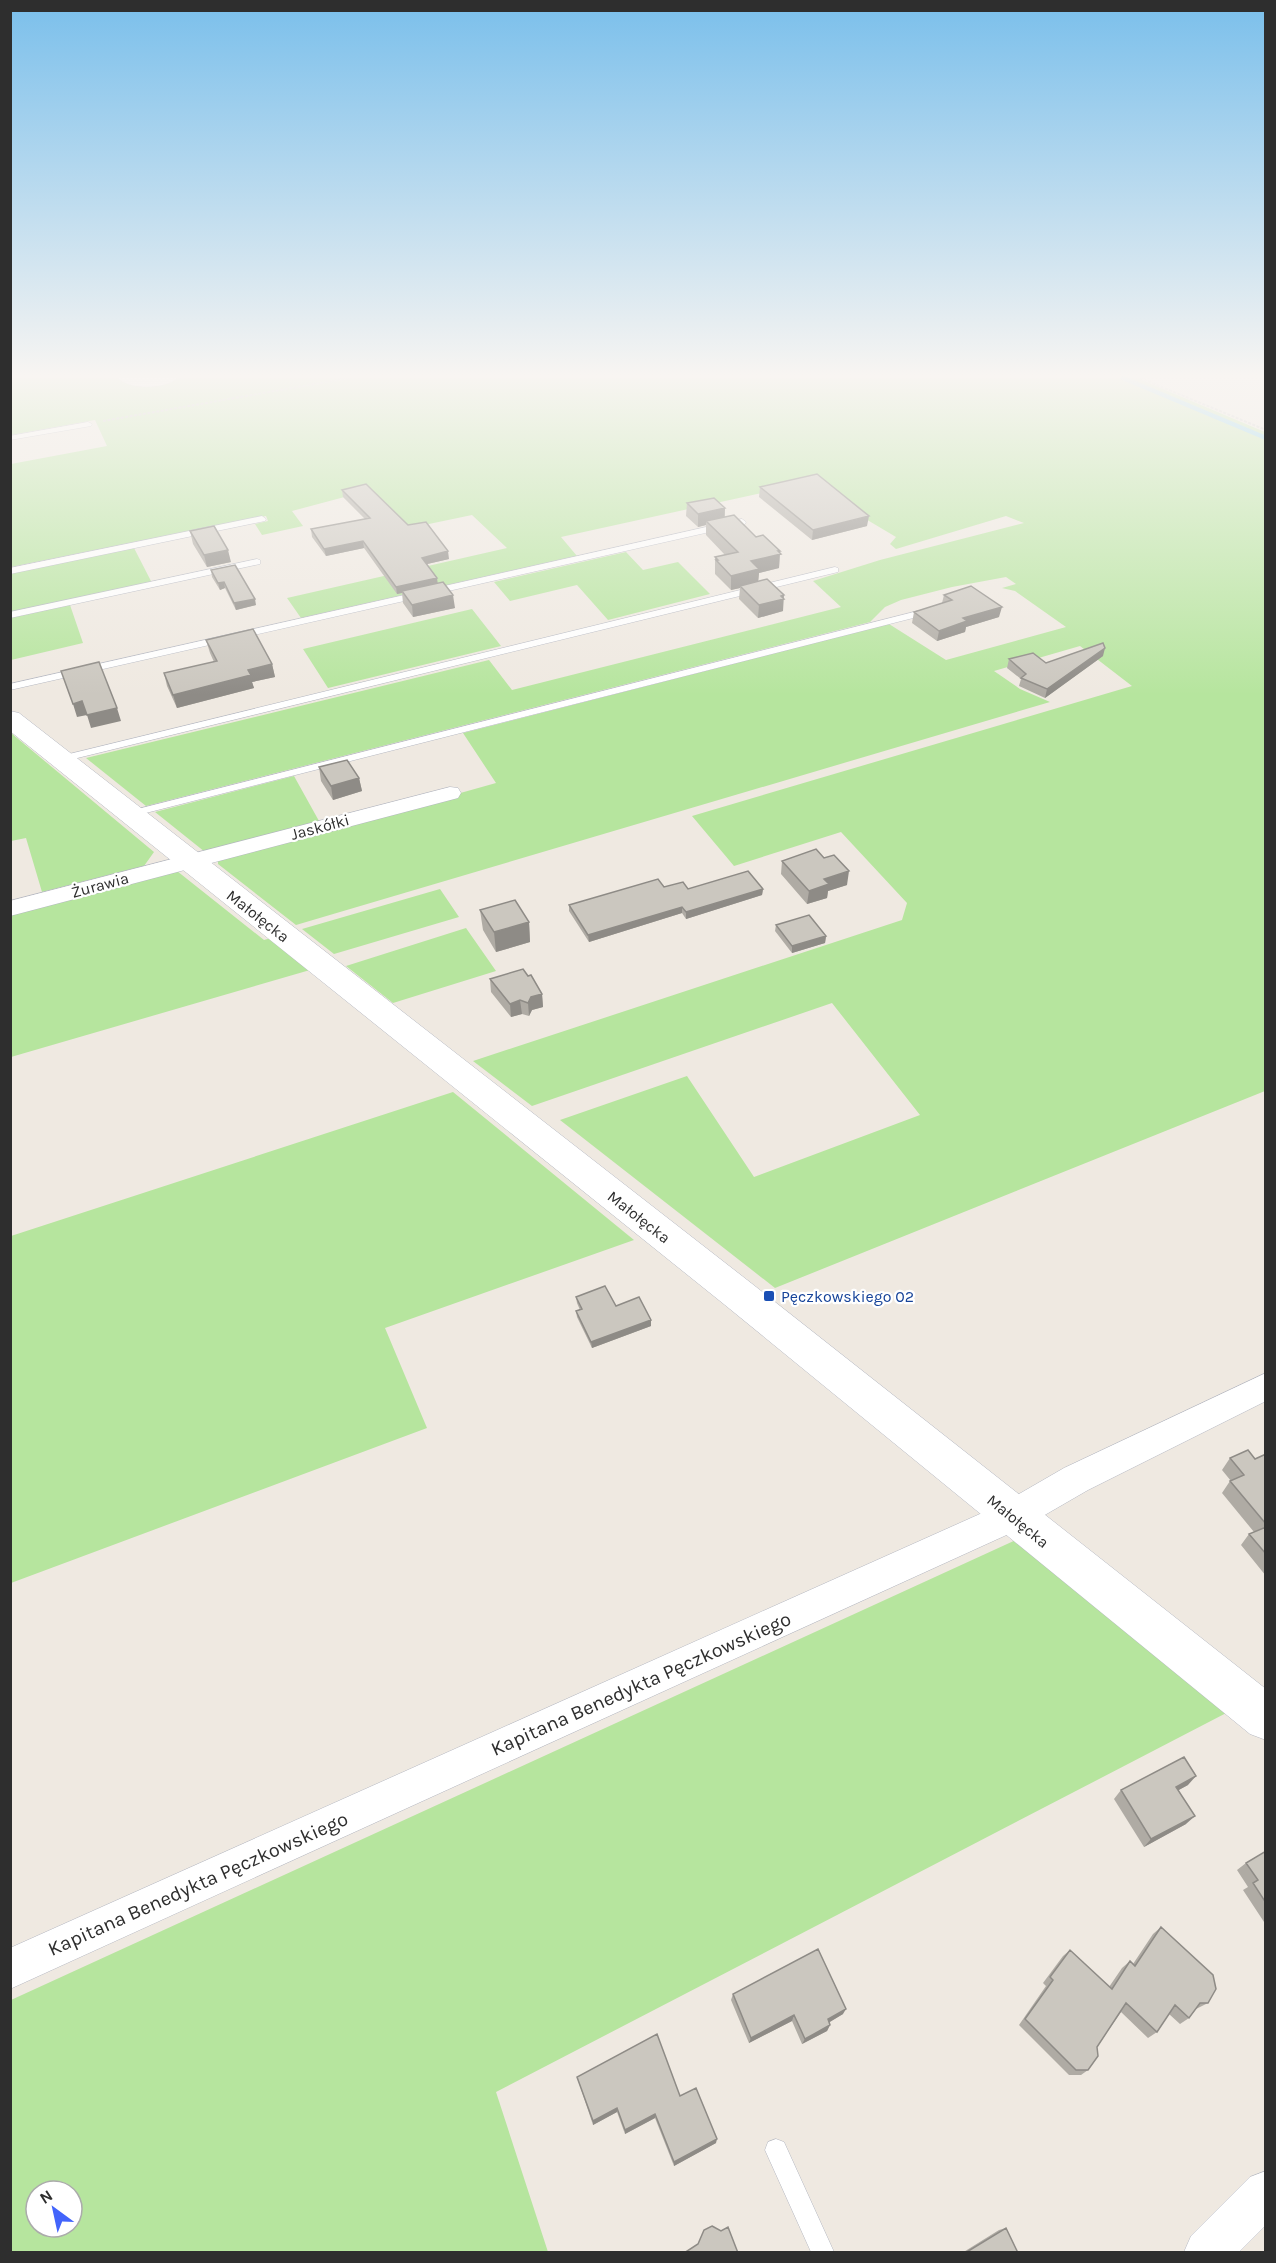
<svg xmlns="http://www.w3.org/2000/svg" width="1276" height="2263" font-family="Karla,sans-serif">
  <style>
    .green { fill: #b6e59e; fill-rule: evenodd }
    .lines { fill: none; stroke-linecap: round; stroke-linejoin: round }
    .stream { stroke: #75cff0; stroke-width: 4.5 }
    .service-casing { stroke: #b4b7c1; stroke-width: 1 }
    .minor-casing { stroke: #b4b7c1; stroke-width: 1 }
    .tertiary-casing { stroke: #b4b7c1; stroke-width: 1 }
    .path { stroke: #c9c9c9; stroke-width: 2; stroke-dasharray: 3 1.5; stroke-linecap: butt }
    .service { fill: #fff; fill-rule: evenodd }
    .minor { fill: #fff; fill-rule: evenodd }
    .tertiary { fill: #fff; fill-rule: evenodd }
    .wall { fill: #afaba4 }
    .shaded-wall { fill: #8e8b86 }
    .building { fill: #cbc7bf; stroke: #8e8b86; stroke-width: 1.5 }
    .transit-dot { fill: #1a4fb4; stroke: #fff; stroke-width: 2 }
    .labels { text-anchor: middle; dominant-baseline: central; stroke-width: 4.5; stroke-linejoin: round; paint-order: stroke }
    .street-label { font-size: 16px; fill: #2e2e2e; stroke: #fff }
    .transit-label { font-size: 16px; fill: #164399; stroke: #fff; text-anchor: start }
    .near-street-label { font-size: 20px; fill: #2e2e2e; stroke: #fff }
  </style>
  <rect width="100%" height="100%" fill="#efe9e1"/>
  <!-- green -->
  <path class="green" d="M10 378H120L136 386 183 378H1137L1265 432V1091L775 1288 560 1120 687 1076 754 1177 920 1115 832 1003 532 1106 473 1061 902 920 907 903 841 832 734 866 692 816 1132 686 1080 646 994 671 1020 689 1050 702 296 925 218 864V861L496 783 463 733 889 624 946 660 1066 627 1015 591 1002 588 1016 584 1006 577 952 587 901 600 885 607 870 622 146 806 86 758 489 660 512 690 841 607 813 581 880 560 1024 523 1006 516 896 549 890 544 896 537 864 518 816 481 561 537 577 556 301 618 287 598 507 548 472 515 405 529 367 491 292 511 303 526 262 535 255 524 268 521 266 516 11 567V464L107 446 95 420 11 435Z
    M134 548 152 583 11 612V573Z
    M626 552 643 570 678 562 710 594 608 620 577 585 510 601 494 582Z
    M70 605 83 643 11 660 10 618Z
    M472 609 501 646 328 688 303 649Z
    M11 733 154 852 144 866 42 892 26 838 11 841Z
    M294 776 319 821 205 852 155 812Z
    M177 871 264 940 271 938 310 970 11 1057V915Z
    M440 889 459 917 334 954 302 929Z
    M466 928 496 971 393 1003 346 966Z
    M453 1092 634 1240 385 1328 427 1428 11 1583V1236Z
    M1018 1539 1232 1710 496 2092 548 2252H11V2000ZM36 2191H72V2227H36Z"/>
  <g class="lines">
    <!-- stream -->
    <path class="stream" d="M1123 378 1266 438"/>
    <defs>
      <path id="service" d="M88 422 92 424 91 426 10 440V436Z
        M262 516 266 519 265 521 10 574V568Z
        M742 519 746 522 745 524 10 690V684Z
        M257 559 260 560V564L10 618V612Z
        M835 567 838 568V572L61 762 56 759 61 756Z
        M918 611 923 614 921 616 130 817 125 814 126 812Z
        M776 2139 784 2142 834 2252H811L765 2150 768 2142Z"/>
      <path id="minor" d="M118 378H177C167 389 128 390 118 378Z
        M450 787 458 788 461 793 458 798 10 916V901Z
        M1266 1373V1401L1088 1490 1024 1527 10 1989V1948L1000 1505 1064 1468Z
        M1266 2171V2225L1239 2252H1184L1191 2236 1250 2177Z"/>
      <path id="tertiary" d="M10 711 19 713 751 1283 1266 1689V1740L1250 1734 725 1305 10 731Z"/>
    </defs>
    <!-- service casing -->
    <use href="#service" class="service-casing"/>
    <!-- minor casing -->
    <use href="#minor" class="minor-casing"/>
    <!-- tertiary casing -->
    <use href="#tertiary" class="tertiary-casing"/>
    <!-- path -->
    <path class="path" d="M1140 378 1266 430
      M103 421 349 378"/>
    <!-- service -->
    <use href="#service" class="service"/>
    <!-- minor -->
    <use href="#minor" class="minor"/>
    <!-- tertiary -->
    <use href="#tertiary" class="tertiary"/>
  </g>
  <!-- wall -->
  <path class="wall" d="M760 487 867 526 812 540 759 497Z
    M342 490 408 525 449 559 427 564 437 578V583L455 608 413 617 403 603 402 593 397 594 364 548 326 556 312 537 311 529 365 519 343 497Z
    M687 503 725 508V517L756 537 780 553 779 568 759 573 758 581 783 598V611L758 618 739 599 740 588 731 590 715 574V557L725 555 706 535V525L698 527 686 516Z
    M190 531 231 562 207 567 193 544Z
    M211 570 256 605 236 610 225 588 220 590 212 577Z
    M944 595 999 617 966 627 965 632 937 641 912 623 914 612 942 603Z
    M206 640 272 664 275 677 252 682 254 688 177 708 167 686 164 673 214 662 210 653Z
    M1103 656 1045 698 1019 686 1021 679 1007 668 1009 659 1046 663Z
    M319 767 359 778 362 791 333 800 321 781Z
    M782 861 847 885 828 891 827 898 807 904 781 874Z
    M664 887 688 889H763L762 895 686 919 682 913 589 942 569 911V905Z
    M480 910 529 922 530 942 496 952 483 930Z
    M776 925 826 936 825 943 792 953 775 931Z
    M528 976 542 994 543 1007 532 1010 529 1016 522 1014 511 1017 491 992 490 979Z
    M576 1297 616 1306 651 1320V1326L592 1348 577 1317 576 1311 580 1310 577 1303Z
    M1266 1454V1576L1241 1545 1249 1534 1254 1532 1222 1493 1230 1481H1231L1222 1470 1230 1458 1255 1459Z
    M1188 1785 1178 1790 1186 1824 1144 1847 1114 1799 1121 1790Z
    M1266 1851V1925L1243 1890 1248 1887 1237 1870 1246 1863Z
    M1161 1927 1208 2003 1196 2009 1189 2018 1180 2024 1169 2014 1157 2032 1148 2038 1121 2012 1097 2047 1088 2070 1081 2075H1069L1019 2025 1046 1986 1043 1983 1063 1956 1070 1950 1109 1987 1122 1968 1130 1961 1133 1964 1153 1934Z
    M733 1994 843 2014 829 2022 830 2025 827 2031 802 2044 792 2021 749 2043 731 2000Z
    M577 2077 680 2096 716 2143 674 2166 655 2118 625 2134 617 2112 593 2125Z
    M1006 2228 1018 2253H962L999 2230Z"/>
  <!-- shaded-wall -->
  <path class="shaded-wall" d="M725 508 724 521H706V525L698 527V514Z
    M869 516 867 526 812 540 813 530Z
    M363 541 364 548 326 556 324 549Z
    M228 550 231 562 207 567 204 555Z
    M448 551 449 559 423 565 422 558Z
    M780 551 779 568 759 573 758 584 740 586V588L731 590V576L751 561Z
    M437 578 438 585 402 591V593L397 594 396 587Z
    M224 582 225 588 220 590 218 583Z
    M453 595 455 608 413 617 412 605Z
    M784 595 783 611 758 618 759 605Z
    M255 599 256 605 236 610 234 603Z
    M1002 607 999 617 966 627 965 632 937 641 939 631 963 618Z
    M1105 648 1103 656 1045 698 1047 689Z
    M272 664 275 677 252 682 254 688 177 708 173 695 248 670Z
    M82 701 87 715 77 717 73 704Z
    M117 708 121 721 91 728 87 715Z
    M359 778 362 791 333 800 331 786Z
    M849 871 847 885 828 891 827 898 807 904 809 891 824 879Z
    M763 889 762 895 686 919V912Z
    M682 907V913L589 942 588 935Z
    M529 922 530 942 496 952 494 932Z
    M826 936 825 943 792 953V946Z
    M542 994 543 1007 532 1010 529 1016 528 1003 531 997Z
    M520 1000 522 1014 511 1017 510 1004Z
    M651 1320V1326L592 1348 591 1342Z
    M1196 1776 1188 1785 1168 1796 1176 1787Z
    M1195 1816 1186 1824 1144 1847 1151 1839Z
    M846 2009 843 2014 825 2025 828 2019Z
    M794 2015 792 2021 749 2043 751 2038Z
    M830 2025 827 2031 802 2044 805 2039Z
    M617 2108V2112L593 2125V2121Z
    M655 2114V2118L625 2134V2130Z
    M717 2139 716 2143 674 2166V2162Z"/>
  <!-- building -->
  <path class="building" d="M817 474 869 516 813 530 760 487Z
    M366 484 408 525 426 522 448 551 422 558 437 578 396 587 363 541 324 549 311 529 370 518 342 490Z
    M714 498 725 508 698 514 687 503Z
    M734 515 756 537 763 535 780 551H778L781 554 751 561 759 569 731 576 716 560H718L715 557 738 552 706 521Z
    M214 526 228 550 204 555 190 531Z
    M235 565 255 599 234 603 224 582 218 583 211 570Z
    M767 579 784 595 781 596 784 599 759 605 740 586Z
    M443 582 453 595 412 605 402 591Z
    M971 586 1002 607 963 618 967 621 939 631 914 612 952 600 944 595Z
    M253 629 272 664 248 670 251 675 173 695 164 673 217 661 206 640Z
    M1103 643 1105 648 1047 689 1021 678 1026 674 1009 659 1033 653 1046 663Z
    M99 662 117 708 87 715 82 701 73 704 61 671Z
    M347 760 359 778 331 786 319 767Z
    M816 849 824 858 834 855 849 871 824 879 829 884 809 891 782 861Z
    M748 871 763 889 686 912 682 907 588 935 569 905 658 879 664 887 683 882 688 889Z
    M515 900 529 922 494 932 480 910Z
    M809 915 826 936 792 946 776 925Z
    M523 969 528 976 531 975 542 994 531 997 528 1003 520 1000 510 1004 490 979Z
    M605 1286 616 1306 639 1297 651 1320 591 1342 576 1311 582 1309 576 1297Z
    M1248 1450 1255 1459 1266 1454V1524L1230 1481 1244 1475 1230 1458Z
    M1266 1527V1554L1249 1534Z
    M1184 1757 1196 1776 1176 1787 1195 1816 1151 1839 1121 1790Z
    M1266 1851V1903L1253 1883 1258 1880 1246 1863Z
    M1161 1927 1213 1975 1216 1989 1208 2003H1200L1189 2018 1175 2005 1157 2032 1126 2003 1097 2047 1098 2056 1088 2070H1076L1025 2019 1053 1980 1050 1977 1070 1950 1112 1989 1130 1961 1135 1966Z
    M818 1949 846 2009 828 2019 830 2025 805 2039 794 2015 751 2038 733 1994Z
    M657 2034 680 2096 696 2088 717 2139 674 2162 655 2114 625 2130 617 2108 593 2121 577 2077Z
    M712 2226 721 2231 728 2227 738 2253H684L698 2244 704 2230Z
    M1006 2228 1018 2253H965Z"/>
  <!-- sky -->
  <linearGradient id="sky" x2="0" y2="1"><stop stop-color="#7abfeb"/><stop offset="0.54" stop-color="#f8f5f2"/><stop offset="1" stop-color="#f8f5f2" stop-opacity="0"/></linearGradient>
  <rect width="1276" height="695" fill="url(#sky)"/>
  <!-- markers -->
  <rect class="transit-dot" x="763" y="1290" width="12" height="12" rx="3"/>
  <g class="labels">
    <!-- street labels -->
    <g class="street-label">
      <text transform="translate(320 827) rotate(-15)">Jaskółki</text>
      <text transform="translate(100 885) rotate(-15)">Żurawia</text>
      <text transform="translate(258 916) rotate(38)">Małołęcka</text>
      <text transform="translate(639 1217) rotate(38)">Małołęcka</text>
      <text transform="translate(1018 1521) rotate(39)">Małołęcka</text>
    </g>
    <!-- transit labels -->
    <g class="transit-label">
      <text x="781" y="1296">Pęczkowskiego 02</text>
    </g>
    <!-- near-street labels -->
    <g class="near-street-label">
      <text transform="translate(641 1684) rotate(-24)">Kapitana Benedykta Pęczkowskiego</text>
      <text transform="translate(198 1884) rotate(-24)">Kapitana Benedykta Pęczkowskiego</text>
    </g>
  </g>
  <!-- border -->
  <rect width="1276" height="2263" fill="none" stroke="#2e2e2e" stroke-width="24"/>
  <!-- north arrow -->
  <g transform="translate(54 2209) rotate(327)"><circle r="28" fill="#ffffff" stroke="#ababab" stroke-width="1.5"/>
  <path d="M0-4.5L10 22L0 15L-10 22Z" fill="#4264fb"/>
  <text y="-9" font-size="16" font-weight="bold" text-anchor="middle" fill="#2e2e2e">N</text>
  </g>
</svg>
